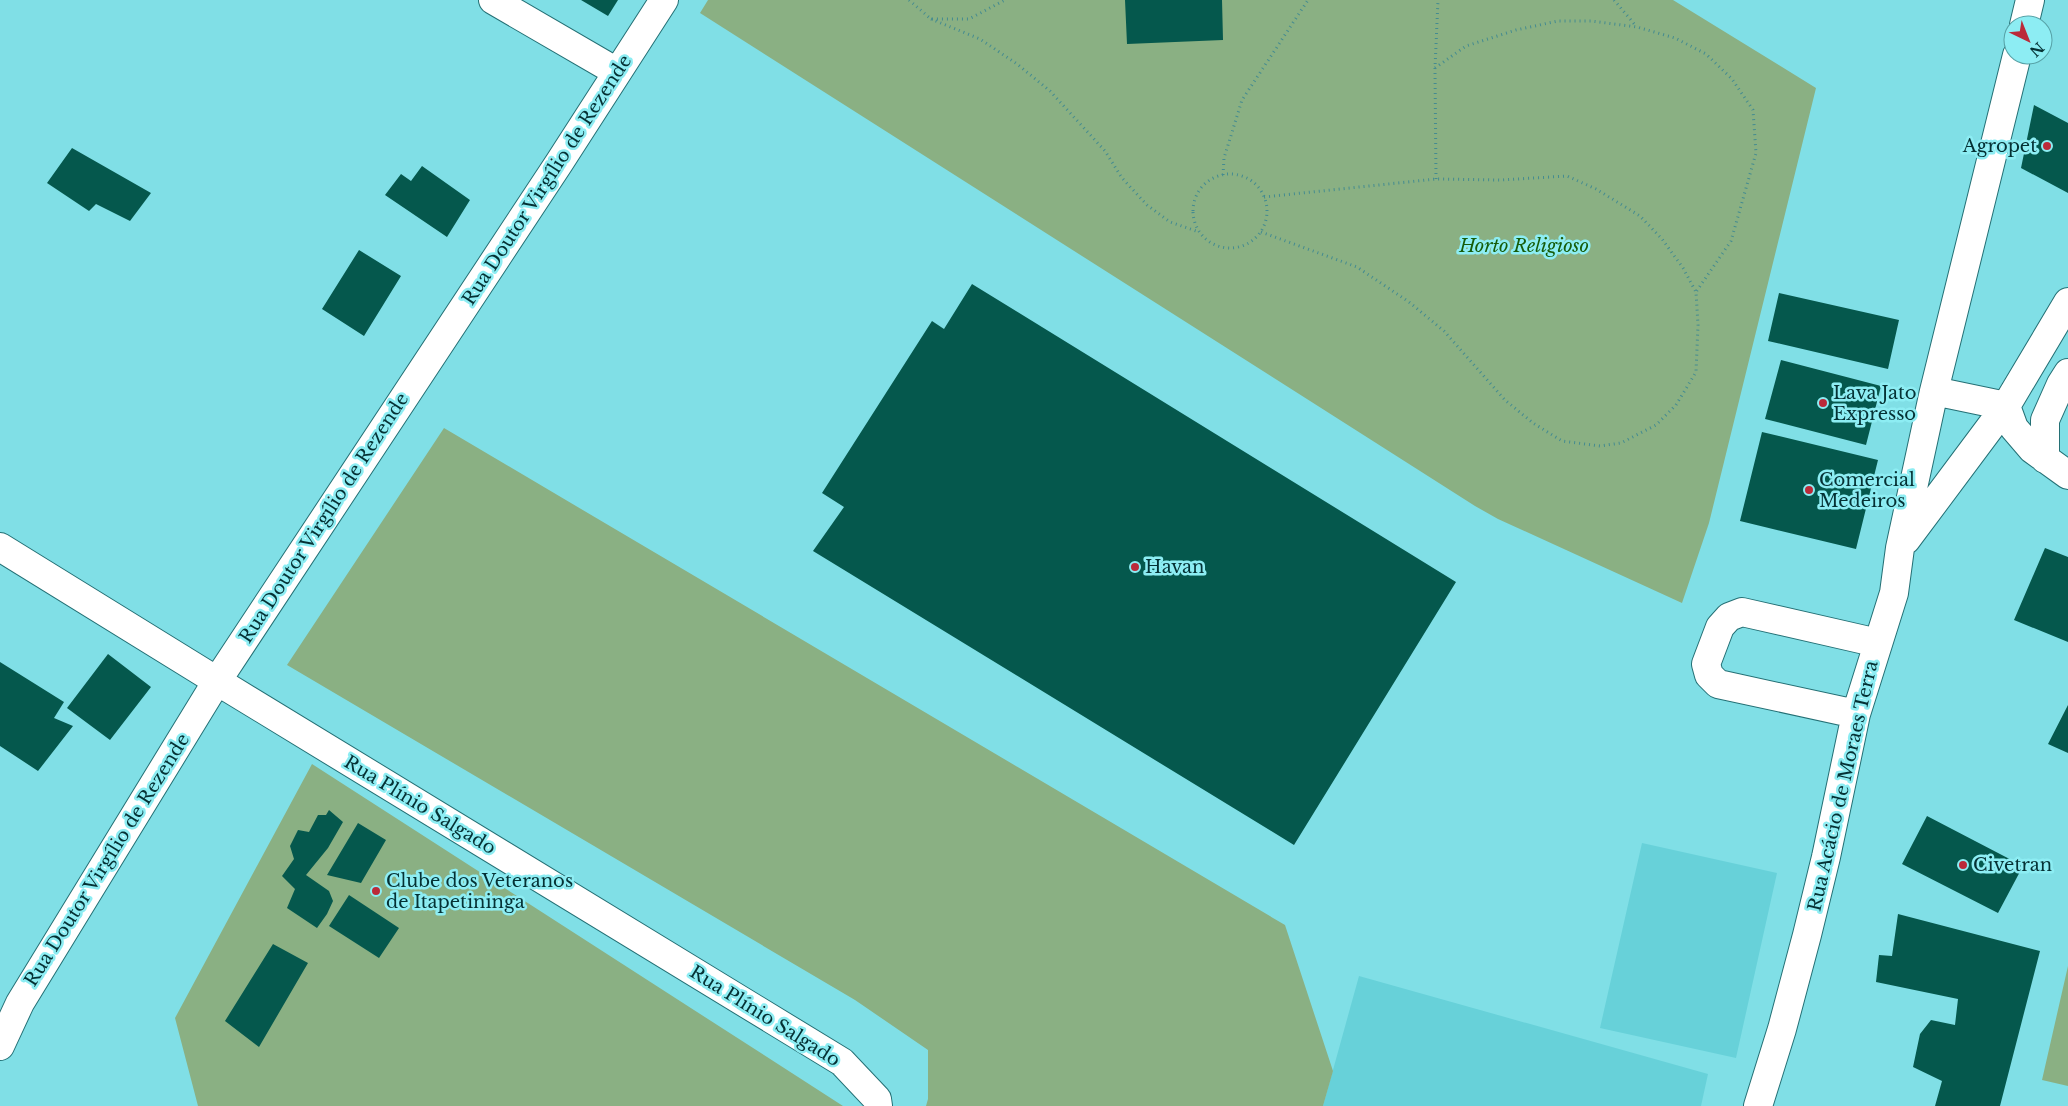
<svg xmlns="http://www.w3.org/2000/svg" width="2068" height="1106" font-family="'Libre Baskerville',serif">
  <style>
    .built { fill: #67d1d9 }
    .green { fill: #8ab083 }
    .building { fill: #05584d }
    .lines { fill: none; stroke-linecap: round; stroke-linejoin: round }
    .minor-casing { stroke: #247075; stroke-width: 30 }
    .path { stroke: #448b90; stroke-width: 3; stroke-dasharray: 1 4; stroke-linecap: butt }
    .minor { stroke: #fff; stroke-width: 28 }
    .poi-dot { fill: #bb2a39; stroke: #8dedf3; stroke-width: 2 }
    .labels { text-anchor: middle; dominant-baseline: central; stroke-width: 5; stroke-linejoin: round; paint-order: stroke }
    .poi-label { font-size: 18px; fill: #053134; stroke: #8dedf3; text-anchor: start }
    .street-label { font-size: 18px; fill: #053134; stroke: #8dedf3 }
    .park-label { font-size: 18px; font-style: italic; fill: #165c09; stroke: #8dedf3 }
  </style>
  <rect width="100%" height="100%" fill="#80dfe6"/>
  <!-- built -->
  <path class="built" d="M1642 843 1777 873 1736 1058 1600 1028Z
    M1359 976 1708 1074 1701 1106H1323Z"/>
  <!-- green -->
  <path class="green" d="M708 0H1673L1816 88 1709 523 1682 603 1498 519 1475 506 700 13Z
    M444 428 1285 925 1333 1071 1323 1106H926L928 1099V1050L855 1000 287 665Z
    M312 764 843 1106H198L175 1018Z
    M2068 966V1086L2042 1080Z"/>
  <!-- building -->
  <path class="building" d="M581 0H618L608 16Z
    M1125 0H1222L1223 40 1127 44Z
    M2034 105 2068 123V193L2021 168Z
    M72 148 151 193 130 221 96 204 89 211 47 183Z
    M422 166 470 200 447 237 385 195 401 174 411 181Z
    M359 250 401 276 364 336 322 309Z
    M972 284 1456 582 1294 845 813 551 844 507 822 493 932 321 944 329Z
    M1779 293 1899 320 1888 369 1768 341Z
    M1781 360 1881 386 1866 445 1765 419Z
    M1762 432 1878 460 1856 549 1740 521Z
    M2045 548 2068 557V642L2014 620Z
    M108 654 151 687 110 740 67 708Z
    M0 662 64 702 54 718 73 726 38 771 0 746Z
    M2068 705V753L2048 744Z
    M329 810 343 822 328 848 306 875 329 891 333 901 327 914 317 928 287 908 295 889 282 876 294 859 290 846 298 830 309 832 318 815H326Z
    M1927 816 2023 866 1998 913 1902 864Z
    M358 823 386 840 361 883 327 875Z
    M349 895 399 928 379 958 329 926Z
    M1898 914 2040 951 2000 1106H1935L1942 1081 1913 1067 1920 1034 1931 1020 1955 1025 1958 999 1876 982 1879 955 1892 956Z
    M273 944 308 963 259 1047 225 1021Z"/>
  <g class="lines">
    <defs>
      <path id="minor" d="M493 0 617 72
        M2024 25 2030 0
        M1934 391 2006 406
        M2006 406 2014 428 2032 449 2068 475
        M2045 459V420L2061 384 2068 373
        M1906 540 2006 406 2068 302
        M0 547 217 681 842 1062 877 1099 878 1106
        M1856 714 1718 684 1709 675 1706 664 1720 627 1729 617 1742 612 1878 643
        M0 1046 20 1003 217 681 559 163 664 0
        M1758 1106 1782 1029 1807 935 1826 857 1856 714 1894 593 1900 548 1934 391 2017 55"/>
    </defs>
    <!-- minor casing -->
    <use href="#minor" class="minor-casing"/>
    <!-- path -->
    <path class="path" d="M909 0 931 19H969L1005 0
      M1614 0 1636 26
      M931 19 980 39 1017 64 1050 91 1105 151 1122 178 1147 205 1170 222 1199 232
      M1435 68 1466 46 1516 30 1558 21H1591L1637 27 1675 38 1706 54 1732 79 1753 110 1756 153 1731 241 1696 292
      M1193 211a37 37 0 1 1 74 0a37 37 0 1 1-74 0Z
      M1223 175 1224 158 1242 100 1308 0
      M1436 179 1435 68 1438 0
      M1261 232 1357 267 1409 302 1444 331 1505 400 1533 423 1562 441 1600 446 1621 443 1656 425 1676 405 1696 372 1698 325 1696 292 1683 268 1662 239 1640 216 1596 189 1567 176 1501 180 1436 179 1264 197"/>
    <!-- minor -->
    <use href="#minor" class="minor"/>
  </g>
  <!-- markers -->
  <g class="poi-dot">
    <circle cx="2047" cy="146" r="5"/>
    <circle cx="1823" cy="403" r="5"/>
    <circle cx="1809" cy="490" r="5"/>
    <circle cx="1135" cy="567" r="5"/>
    <circle cx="1963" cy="865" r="5"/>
    <circle cx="376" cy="891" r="5"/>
  </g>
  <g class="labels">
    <!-- poi labels -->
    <g class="poi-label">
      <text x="2037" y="146" text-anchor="end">Agropet</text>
      <text x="1833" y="393">Lava Jato<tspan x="1833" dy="21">Expresso</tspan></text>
      <text x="1819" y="480">Comercial<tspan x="1819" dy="21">Medeiros</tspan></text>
      <text x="1145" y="567">Havan</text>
      <text x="1973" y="865">Civetran</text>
      <text x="386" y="881">Clube dos Veteranos<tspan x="386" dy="21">de Itapetininga</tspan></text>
    </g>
    <!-- street labels -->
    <g class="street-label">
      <text transform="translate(547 180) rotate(-57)">Rua Doutor Virgílio de Rezende</text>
      <text transform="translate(324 518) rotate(-57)">Rua Doutor Virgílio de Rezende</text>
      <text transform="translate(1843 786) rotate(-77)">Rua Acácio de Moraes Terra</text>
      <text transform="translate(420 805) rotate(31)">Rua Plínio Salgado</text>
      <text transform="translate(107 860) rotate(-58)">Rua Doutor Virgílio de Rezende</text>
      <text transform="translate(765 1016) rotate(32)">Rua Plínio Salgado</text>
    </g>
    <!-- park labels -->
    <g class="park-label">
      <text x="1524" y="246">Horto Religioso</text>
    </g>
  </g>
  <!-- north arrow -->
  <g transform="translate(2028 40) rotate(137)"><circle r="24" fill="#8dedf3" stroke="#57a2a7"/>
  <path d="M0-4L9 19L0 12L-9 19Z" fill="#bb2a39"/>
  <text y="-8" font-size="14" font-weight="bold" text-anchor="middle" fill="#053134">N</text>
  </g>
</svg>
